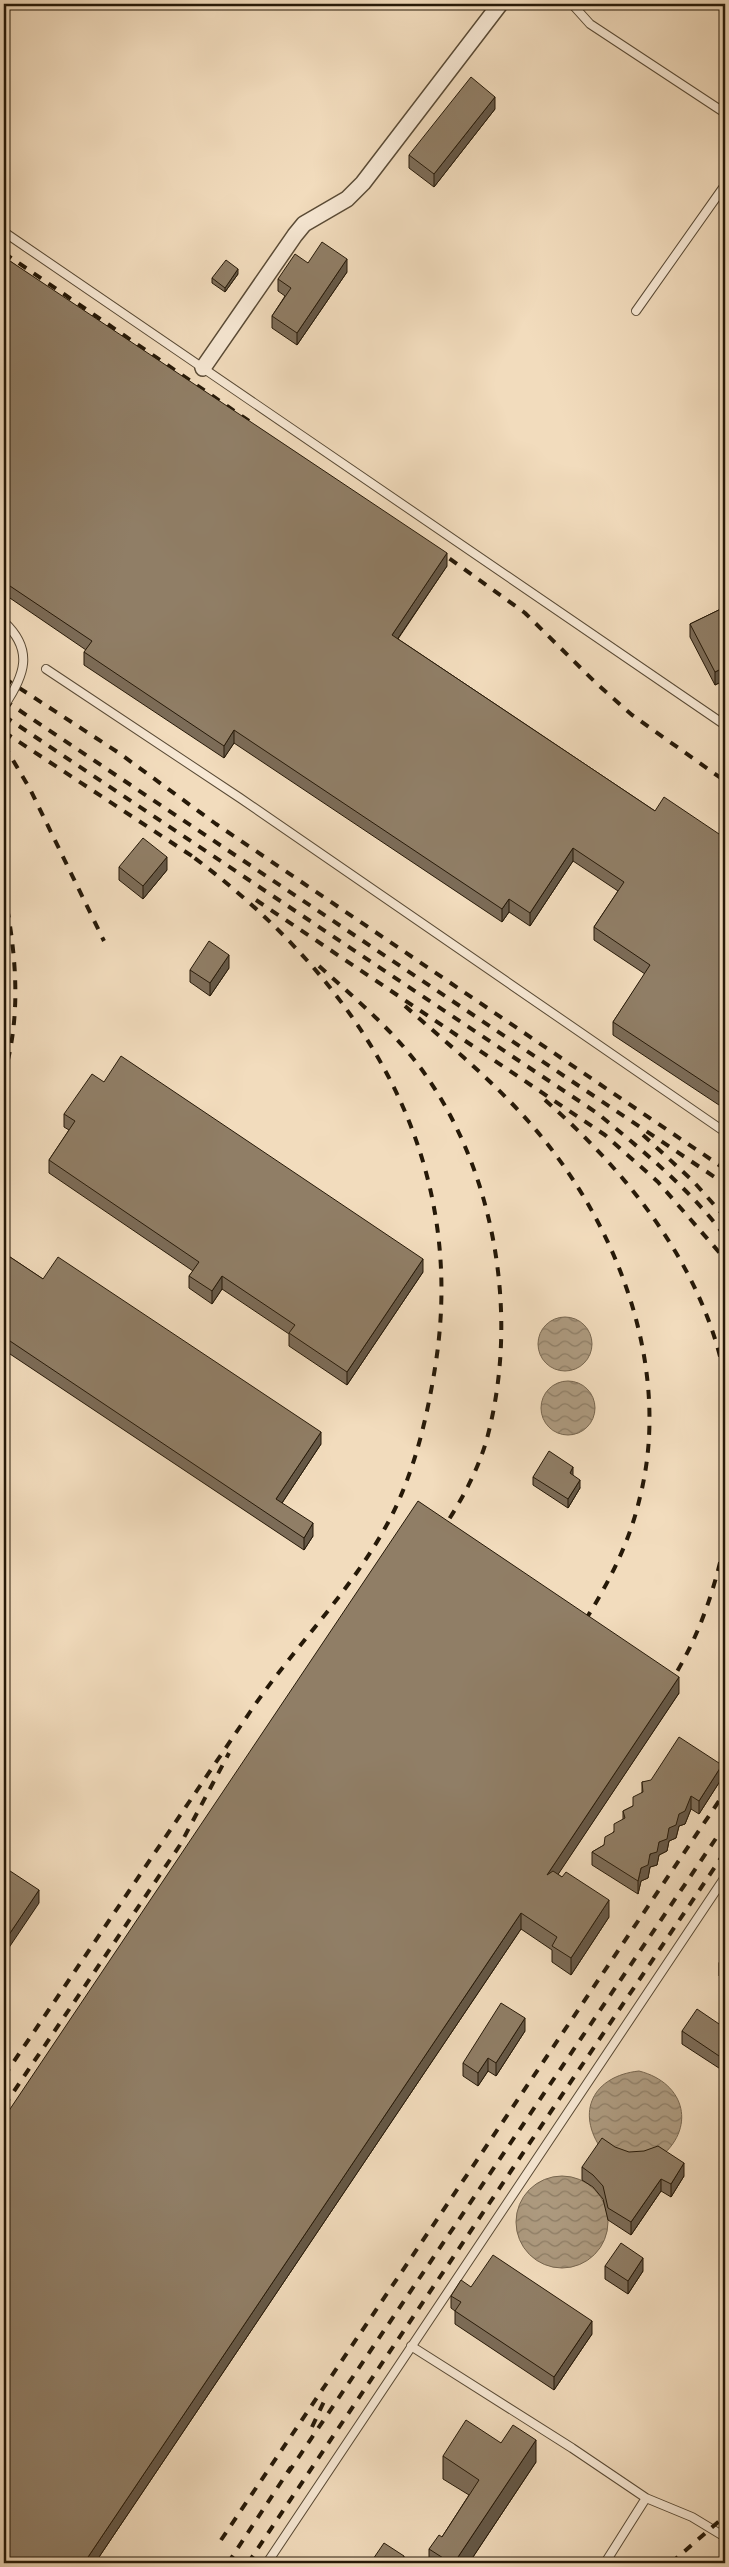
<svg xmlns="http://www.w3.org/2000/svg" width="729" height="2567" font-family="'Gentium Book Plus',serif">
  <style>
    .water { fill: url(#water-waves); stroke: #77664f }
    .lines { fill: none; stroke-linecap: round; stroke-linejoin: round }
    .service-casing { stroke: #594a35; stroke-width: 10 }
    .minor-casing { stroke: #594a35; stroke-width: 18 }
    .service { stroke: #f7e8d4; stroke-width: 8 }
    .minor { stroke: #f7e8d4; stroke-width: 15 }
    .rail { stroke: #261908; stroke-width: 4; stroke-dasharray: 9 9; stroke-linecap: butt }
    .service-bridge-casing { stroke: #594a35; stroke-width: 10; stroke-linecap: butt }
    .service-bridge { stroke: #f7e8d4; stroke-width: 8 }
    .wall { fill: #7c6c58; stroke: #261908 }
    .shaded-wall { fill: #655847; stroke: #261908 }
    .building { fill: #907e66; stroke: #261908 }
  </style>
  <defs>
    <pattern id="water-waves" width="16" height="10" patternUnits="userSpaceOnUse" patternTransform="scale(1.25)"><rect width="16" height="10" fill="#ad9a7f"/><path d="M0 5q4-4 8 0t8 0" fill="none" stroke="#8d7d66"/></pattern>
  </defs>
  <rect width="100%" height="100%" fill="#f2dcbd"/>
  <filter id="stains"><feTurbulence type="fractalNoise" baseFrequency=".004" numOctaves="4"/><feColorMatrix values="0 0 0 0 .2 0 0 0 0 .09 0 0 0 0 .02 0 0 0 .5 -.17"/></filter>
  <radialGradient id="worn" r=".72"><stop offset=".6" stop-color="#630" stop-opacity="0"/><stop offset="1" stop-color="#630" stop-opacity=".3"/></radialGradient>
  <!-- water -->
  <path class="water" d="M538 1344a27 27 0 1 1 54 0a27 27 0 1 1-54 0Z
    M541 1408a27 27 0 1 1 54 0a27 27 0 1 1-54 0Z
    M639 2071C686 2083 697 2129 658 2159L602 2150C575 2112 593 2076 639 2071Z
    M516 2222a46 46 0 1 1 92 0a46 46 0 1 1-92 0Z"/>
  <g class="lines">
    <defs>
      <path id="service" d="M572 4 590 24 725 113
        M4 232 725 725
        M636 311 725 185
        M46 669 240 798 725 1132
        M411 2346 572 2448 646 2498
        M267 2563 725 1877
        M605 2563 646 2498 692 2517 725 2537"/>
      <path id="minor" d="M203 368 295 235 304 224 347 199 363 183 500 4"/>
    </defs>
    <!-- service casing -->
    <use href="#service" class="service-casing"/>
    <!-- minor casing -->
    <use href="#minor" class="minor-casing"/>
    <!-- service -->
    <use href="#service" class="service"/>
    <!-- minor -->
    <use href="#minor" class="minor"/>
    <!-- rail -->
    <path class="rail" d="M4 253 249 421
      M435 548 525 613 597 684 632 715 725 781
      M4 678 119 753 216 824 725 1169
      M4 700 725 1184
      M4 716 597 1113C643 1151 689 1188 725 1236
      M4 732 198 860
      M4 745 30 789 104 941
      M4 891C16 953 22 1014 4 1075
      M256 900 605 1135 658 1182 725 1259
      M319 966C359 1002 399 1035 429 1080 498 1182 519 1324 486 1442 476 1475 459 1505 440 1533
      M405 1006C447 1043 492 1080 529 1122 616 1220 673 1366 640 1497 629 1545 607 1586 581 1627
      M545 1100C628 1173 703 1266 725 1378
      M643 1135 693 1181 725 1217
      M668 1686C697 1642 714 1593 725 1541
      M4 2076C86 1955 168 1833 250 1712 296 1644 356 1587 393 1513 415 1468 427 1418 435 1368 470 1153 359 981 192 856
      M4 2106 180 1845 229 1753
      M312 2427 327 2395
      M288 2473 725 1825
      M221 2540 725 1792
      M228 2563 291 2467
      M248 2563 725 1852
      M671 2563 725 2516
      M719 2563 725 2557"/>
    <defs>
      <path id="service-bridge" d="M4 622C34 650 25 675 4 706"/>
    </defs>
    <!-- service-bridge casing -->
    <use href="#service-bridge" class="service-bridge-casing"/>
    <!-- service-bridge -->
    <use href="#service-bridge" class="service-bridge"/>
  </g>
  <!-- wall -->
  <path class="wall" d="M495 109 434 187 409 168V155Z
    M4 257 447 566 398 639 655 811 725 838V1109L613 1035V1022L645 974 594 940V927L618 891 573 861 530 926 509 912 502 922 234 743 224 758 84 665V652L86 650 4 594Z
    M308 263 347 272 297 345 272 328V316L285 296 278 291V279Z
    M238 274 225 292 212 283V278Z
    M725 607V680L715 685 690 637V624Z
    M119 867 167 870 143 899 119 880Z
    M229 968 210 996 190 982V970Z
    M104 1082 423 1272 347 1385 289 1346V1334L222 1289 212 1304 189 1288V1276L193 1271 49 1173V1160L69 1130 64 1127V1114Z
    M4 1253 43 1279 321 1444 282 1503 313 1536 304 1550 4 1350Z
    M573 1475 580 1488 568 1508 533 1485V1477Z
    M679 1693 558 1874 609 1917 571 1975 552 1962V1950L521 1929 95 2563H4Z
    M722 1778 699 1814 691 1809 685 1824 679 1826 676 1838 669 1841 667 1851 659 1855 657 1865 650 1867 648 1878 641 1881 638 1894 592 1865V1852L604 1845 623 1819V1811L633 1806 642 1792V1782Z
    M725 1954V1980L719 1976V1963Z
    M725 2028V2072L682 2044V2031Z
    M525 2031 496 2076 488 2071 478 2086 463 2076V2063Z
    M582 2167 684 2176 671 2197 661 2191 631 2235 608 2220 603 2199 593 2187 582 2180Z
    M605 2266 643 2271 628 2294 605 2279Z
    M471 2287 592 2334 554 2390 455 2324V2311L451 2308V2296Z
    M501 2443 536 2462 469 2563H429V2549L442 2537 469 2495 443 2479V2456Z"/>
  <!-- shaded-wall -->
  <path class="shaded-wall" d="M495 97V109L434 187V174Z
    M347 259V272L297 345V333Z
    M238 269V274L225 292V288Z
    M447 553V566L392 647V635Z
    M725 667V680L715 685V672Z
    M234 730V743L224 758V746Z
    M573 848V861L530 926V913Z
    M167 857V870L143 899V886Z
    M509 899V912L502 922V909Z
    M229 955V968L210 996V983Z
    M423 1259V1272L347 1385V1372Z
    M222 1276V1289L212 1304V1291Z
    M321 1432V1444L276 1512V1499Z
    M573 1467V1476L570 1473Z
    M580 1480V1488L568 1508V1499Z
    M313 1523V1536L304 1550V1538Z
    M679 1677V1693L547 1891V1875Z
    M722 1765V1778L699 1814V1801Z
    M691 1796V1809L685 1824 679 1826 676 1838 669 1841 667 1851 659 1855 657 1865 650 1867 648 1878 641 1881 638 1894V1881L641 1868Z
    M39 1890V1903L4 1955V1942Z
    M609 1900V1917L571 1975V1958Z
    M521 1913V1929L95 2563H84Z
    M525 2018V2031L496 2076V2063Z
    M488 2058V2071L478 2086V2073Z
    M684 2163V2176L671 2197V2184Z
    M661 2179V2191L631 2235V2222Z
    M643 2258V2271L628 2294V2281Z
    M592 2321V2334L554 2390V2377Z
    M536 2440V2462L469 2563H454Z
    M404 2556V2563H399Z"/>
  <!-- building -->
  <path class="building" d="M471 77 495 97 434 174 409 155Z
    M322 242 347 259 297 333 272 316 291 288 278 279 295 254 308 263Z
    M4 257 447 553 392 635 655 811 664 797 725 838V1096L613 1022 650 965 594 927 624 882 573 848 530 913 509 899 502 909 234 730 224 746 84 652 92 641 4 582Z
    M226 260 238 269 225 288 212 278Z
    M725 607V667L715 672 690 624Z
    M143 838 167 857 143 886 119 867Z
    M209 941 229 955 210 983 190 970Z
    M121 1056 423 1259 347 1372 289 1333 295 1325 222 1276 212 1291 189 1276 199 1262 49 1160 75 1121 64 1114 92 1074 104 1082Z
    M4 1253 43 1279 58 1257 321 1432 276 1499 313 1523 304 1538 4 1337Z
    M549 1451 573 1467 570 1473 580 1480 568 1499 533 1477Z
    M418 1501 679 1677 547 1875 553 1871 562 1877 566 1872 609 1900 571 1958 552 1946 557 1937 521 1913 84 2563H4V2118Z
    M679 1737 722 1765 699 1801 691 1796 685 1811 679 1814 676 1825 669 1828 667 1839 659 1842 657 1852 650 1854 648 1865 641 1868 638 1881 592 1852 604 1845 605 1837 614 1832V1824L625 1818 623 1811 633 1806V1797L643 1792 642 1782 651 1780Z
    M4 1867 39 1890 4 1942Z
    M725 1954V1967L719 1963Z
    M501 2003 525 2018 496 2063 488 2058 478 2073 463 2063Z
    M697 2009 725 2028V2060L682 2031Z
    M602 2138 615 2147 629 2152 644 2151 658 2146 684 2163 671 2184 661 2179 631 2222 608 2208 603 2186 593 2175 582 2167Z
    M621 2243 643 2258 628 2281 605 2266Z
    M493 2255 592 2321 554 2377 455 2311 461 2302 451 2296 461 2280 471 2287Z
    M466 2420 501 2443 513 2425 536 2440 454 2563H451L429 2549 439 2535 442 2537 479 2480 443 2456Z
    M384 2543 404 2556 399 2563H372L371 2562Z"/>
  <!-- margin -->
  <rect width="729" height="2567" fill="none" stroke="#f2dcbd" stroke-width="20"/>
  <rect x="5" y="5" width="719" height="2557" fill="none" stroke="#261908" stroke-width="2.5"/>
  <rect x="10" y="10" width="709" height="2547" fill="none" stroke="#261908"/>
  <rect width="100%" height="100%" filter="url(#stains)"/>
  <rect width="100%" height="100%" fill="url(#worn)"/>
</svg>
